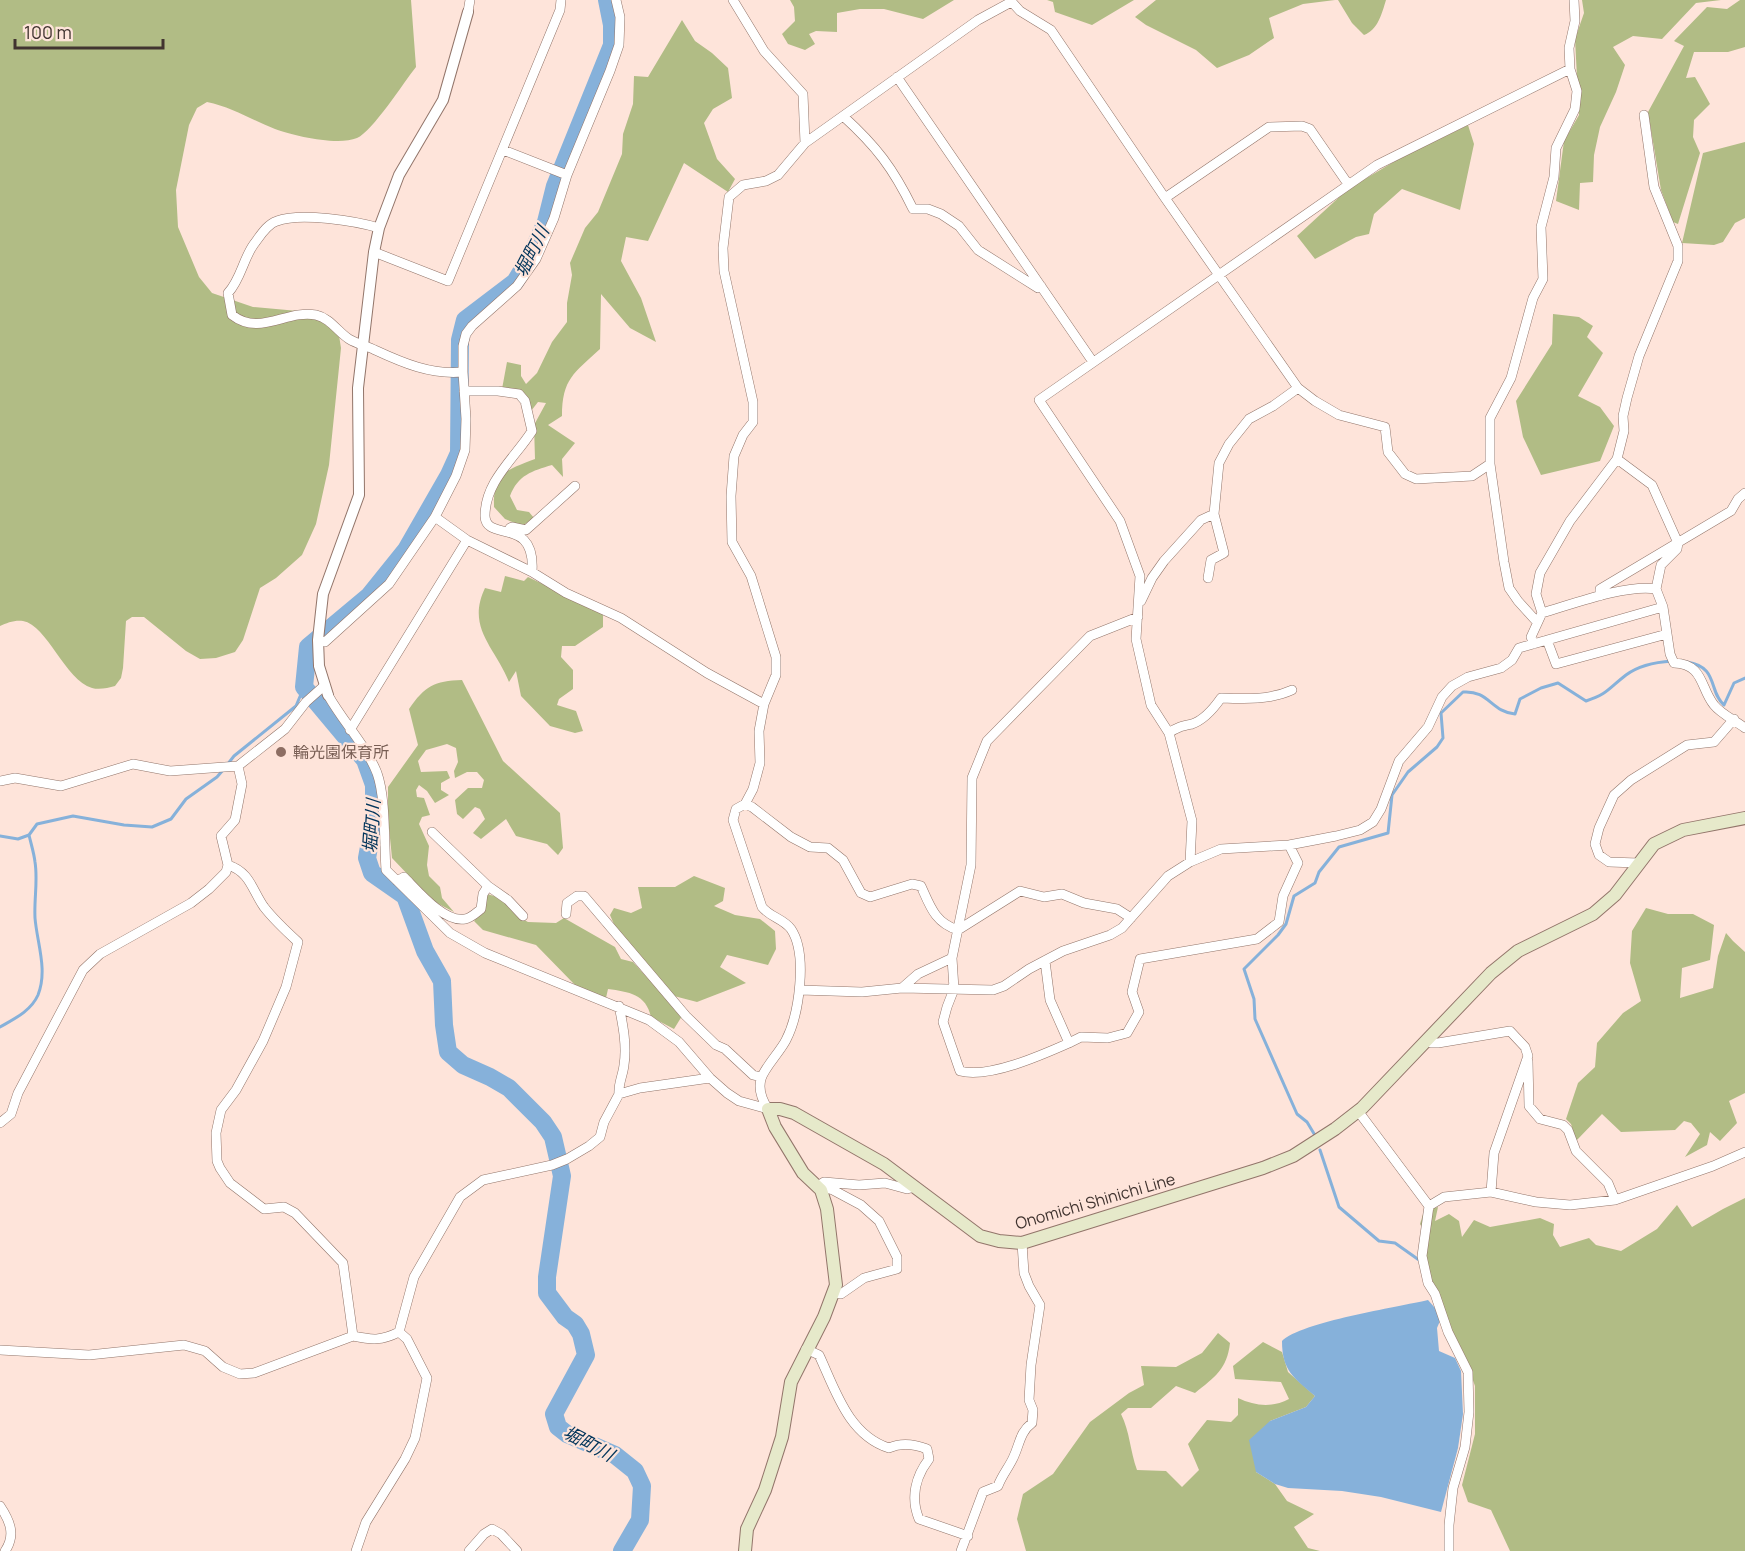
<svg xmlns="http://www.w3.org/2000/svg" width="1745" height="1551" font-family="Manrope,'Noto Sans JP',sans-serif">
  <style>
    .forest { fill: #b1bc85 }
    .water { fill: #86b1da }
    .lines { fill: none; stroke-linecap: round; stroke-linejoin: round }
    .stream { stroke: #86b1da; stroke-width: 3 }
    .river { stroke: #86b1da; stroke-width: 18 }
    .minor-casing { stroke: #92756a; stroke-width: 10 }
    .tertiary-casing { stroke: #92756a; stroke-width: 12 }
    .secondary-casing { stroke: #92756a; stroke-width: 14 }
    .minor { stroke: #fff; stroke-width: 9 }
    .tertiary { stroke: #fff; stroke-width: 10 }
    .secondary { stroke: #e6e9ca; stroke-width: 12 }
    .education-dot { fill: #8d6e63; stroke: #fee4da; stroke-width: 2 }
    .labels { text-anchor: middle; dominant-baseline: central; stroke-width: 4.5; stroke-linejoin: round; paint-order: stroke }
    .education-label { font-size: 16px; fill: #785e54; stroke: #fee4da; text-anchor: start }
    .street-label { font-size: 16px; fill: #413430; stroke: #fee4da }
    .water-label { font-size: 18px; font-style: italic; fill: #01345a; stroke: #fee4da }
  </style>
  <rect width="100%" height="100%" fill="#fee4da"/>
  <!-- forest -->
  <path class="forest" d="M0 0H411L416 67C404 82 372 132 357 138 338 146 294 136 275 129 252 120 232 107 207 102L197 108 189 125 176 190 178 227 199 277 212 293 253 307 320 313 328 315 337 323 341 348 329 465 316 524 302 555 276 578 260 588 243 640 235 652 216 658 200 659 186 651 144 617H132L126 621 123 668 121 678 115 686C108 688 99 690 92 688 65 680 47 625 23 621 14 620 7 623 0 626Z
    M790 0H954L923 19 884 9H860L837 13V32L816 31 809 34 815 44 805 50 788 44 782 34 795 21 794 7Z
    M1047 0H1134L1092 25 1055 12 1053 2Z
    M1156 0H1335L1303 4 1269 18 1274 38 1249 55 1217 68 1196 50 1146 25 1135 17Z
    M1338 0H1386C1382 13 1378 30 1364 35L1352 23Z
    M1582 0H1721L1696 3 1662 39 1633 36 1613 47 1625 65 1616 92 1600 127 1594 155 1593 182 1580 183 1579 210 1556 201 1564 141 1579 115 1575 39 1584 13Z
    M1740 0H1745V47L1728 52H1694L1686 78 1695 77 1710 104 1694 120 1693 137 1700 153 1678 224 1673 222 1661 190 1648 112 1684 46 1674 41 1707 7 1727 9Z
    M682 20 695 41 712 53 728 68 732 98 713 109 704 123 717 159 735 179 728 192 684 163 648 241 626 237 621 261 641 298 656 342 630 328 601 294 600 349C574 373 562 379 562 416L548 425 575 443 562 459 563 477 552 465C532 471 518 475 510 496L517 510 529 512 534 518 522 526 505 519 494 507C493 472 507 470 535 459L534 425 546 403 538 402 531 411 528 399 522 390 502 389 507 362 521 365V376L526 384 537 373 552 342 567 322V303L572 275 570 263 585 228 598 212 622 154 623 134 633 104 634 76 648 77Z
    M1468 125 1474 144 1460 210 1402 189 1374 214 1369 234 1356 237 1315 259 1297 236 1348 189 1397 160Z
    M1745 142V218L1735 223 1723 242 1714 245 1682 243 1703 153Z
    M1553 314 1579 317 1593 326 1587 337 1603 353 1578 396 1600 407 1614 426 1600 461 1541 475 1523 437 1516 401 1552 344Z
    M505 576 524 581 528 577 603 613V627L575 646H562L561 657 573 670V689L559 699 557 705 576 711 583 731 575 733 550 726 521 696 516 671 509 682C495 647 466 628 485 588L501 592Z
    M462 680 503 761 560 813 563 848 558 855 547 844 516 836 506 819 481 839 473 833 485 819 480 809 475 807 463 819 457 814 455 800 468 788H482L484 780 477 772H467L455 778 454 771 458 762 456 748 447 744 426 750 418 761 421 772 447 771 450 778 441 783V790L449 795 435 803 427 791 419 785 416 790 417 797 424 798 430 815 422 817 419 824 429 846 427 865 429 876 440 887 442 898 454 912 433 901 392 858 388 818V787L418 745 409 709C425 686 434 681 462 680Z
    M694 876 725 888 723 901 714 906 735 915 760 919 775 931 776 949 768 965 727 955 720 967 746 983 697 1002 674 996 616 929 610 915 614 908 631 913 642 908 638 887H675Z
    M487 894 501 898 517 916 528 922 556 923 564 918 615 947 621 959 633 962 682 1016 674 1029 651 1017C646 994 629 992 608 989L606 998 575 985 536 945 483 930 474 921 485 909Z
    M1646 908 1668 914H1693L1714 925 1710 960 1682 968 1680 998 1713 988 1718 956 1726 933 1733 941 1745 952V1093L1729 1101 1737 1123 1720 1141 1710 1132 1707 1145 1685 1157 1700 1134 1691 1123 1684 1121 1675 1130 1621 1132 1602 1114 1576 1141 1571 1124 1566 1119 1578 1083 1595 1067 1597 1043 1623 1013 1641 1001 1630 963 1632 931Z
    M1745 1198V1551H1510L1491 1510 1468 1502 1462 1485 1475 1434V1386L1463 1352 1445 1317 1429 1276 1426 1254 1427 1236 1420 1224 1424 1211 1438 1207 1435 1221 1449 1214 1459 1221 1462 1237 1474 1220 1490 1227 1540 1218 1554 1224 1553 1235 1560 1247 1589 1238 1596 1245 1621 1251 1657 1229 1677 1205 1692 1227 1723 1209Z
    M1218 1333 1230 1343C1227 1369 1215 1377 1195 1393L1176 1386 1151 1408H1128L1121 1414C1130 1432 1130 1451 1137 1470L1166 1471 1182 1487 1199 1470 1188 1444 1207 1420 1231 1422 1238 1415V1398C1255 1406 1272 1408 1289 1399L1281 1382 1235 1379 1233 1366 1263 1342 1282 1352 1288 1372 1315 1396 1306 1407 1270 1421 1256 1472 1275 1484 1287 1501 1314 1514 1294 1527 1308 1548 1320 1551H1026L1017 1519 1023 1494 1053 1474 1090 1422 1129 1393 1144 1385 1141 1366 1176 1367 1202 1353Z"/>
  <!-- water -->
  <path class="water" d="M1428 1300 1442 1316 1437 1328 1439 1351 1455 1358 1461 1371 1463 1414 1458 1448 1441 1512 1381 1497 1342 1491 1288 1488 1275 1484 1256 1472 1249 1440 1270 1421 1306 1407 1315 1396C1294 1378 1282 1371 1282 1341 1301 1322 1398 1307 1428 1300Z"/>
  <g class="lines">
    <!-- stream -->
    <path class="stream" d="M1687 662C1719 667 1708 691 1724 705L1734 683 1745 678
      M227 765 234 756 296 706 304 687
      M0 836 18 839 29 835 37 824 73 816 124 825 152 827 171 819 186 799 217 777 223 770
      M0 1027C14 1019 31 1011 38 995 48 970 37 943 35 918 34 899 38 880 35 862 34 853 31 844 29 835
      M1316 1137 1307 1122 1297 1114 1255 1019 1254 999 1244 969 1278 935 1286 924 1294 896 1315 883 1319 872 1339 847 1388 833 1392 795 1408 772 1437 747 1443 738 1441 713 1463 692C1489 690 1491 712 1515 714L1520 699 1541 688 1558 683 1586 701C1608 694 1609 688 1626 675 1638 666 1657 662 1672 661
      M1320 1150 1339 1207 1379 1241 1395 1243 1419 1260"/>
    <!-- river -->
    <path class="river" d="M607 0 612 25V45L555 186 546 222 529 259 515 282 465 320 460 340 459 453 449 475 406 550 369 596 308 647 304 687 365 760 374 785V820L367 858 372 873 405 896 425 951 442 981 444 1025 448 1052 463 1065 490 1077 509 1088 543 1122 553 1137 562 1176 547 1277V1293L565 1317 575 1324 581 1334 586 1355 554 1414 558 1427 567 1434 615 1455 635 1471 642 1486 640 1520 622 1551"/>
    <defs>
      <path id="minor" d="M733 0 764 51 803 94 805 143
        M1010 0 1020 11 1051 30 1165 198 1298 388 1315 401 1339 415 1385 427 1388 452 1405 474 1416 479 1472 476 1490 464
        M468 12 470 0
        M897 77 1093 362
        M843 116C876 146 893 168 913 209H928L941 214 959 226 978 250 1038 288 1041 286
        M503 150 567 175
        M1165 198 1269 127 1302 126 1310 129 1348 184
        M379 228C356 221 300 212 277 221 267 224 260 236 254 244 243 259 241 279 228 293L232 315C260 337 287 309 316 315 330 318 338 332 349 339 357 344 367 346 375 350 403 363 431 375 463 372
        M374 252 448 281 560 10 561 0
        M464 391H498L519 394 525 401 532 431C515 458 485 481 485 516 486 543 536 515 532 572
        M1617 459 1652 485 1678 543 1677 549 1661 565 1656 589
        M435 517 467 540 532 572 566 593 621 618 707 673 764 704
        M510 528 512 527 526 530 575 486
        M1208 578 1211 560 1224 553 1214 514
        M1600 596V589L1731 511 1738 499 1745 493
        M1141 601 1152 578 1164 561 1201 520 1214 514 1219 463 1229 444 1249 419 1273 406 1298 388
        M1542 613 1536 594 1540 573 1570 521 1617 459 1624 431 1623 416 1627 398 1639 356 1678 261V246L1654 187 1644 115
        M1537 622 1518 601 1509 588 1504 562 1490 464V418L1511 378 1533 298 1543 279 1541 227 1554 177 1556 148 1575 109 1577 91 1570 69 1569 48 1575 21 1574 0
        M318 640 325 642 389 584 435 517 456 476 465 450 466 419 463 372V346L466 334 472 326 517 286 536 259 554 218 567 175 610 71 619 45 620 17 616 0
        M1547 640 1556 664 1667 634
        M1534 644 1531 637 1542 613C1573 604 1626 584 1656 589L1663 607 1670 654 1674 663C1704 664 1700 688 1714 705 1721 714 1736 721 1745 728
        M328 695C343 722 366 745 377 773 386 798 384 843 386 870L450 933 485 953 649 1020 679 1042 710 1078 727 1093 739 1101 768 1109
        M350 730 467 540
        M1169 733C1177 727 1183 726 1192 724 1204 720 1214 708 1221 698 1246 699 1270 700 1292 690
        M0 781 15 778 61 786 133 764 170 771 238 766 285 729 306 702 325 685
        M745 804 753 789 760 763 759 731 764 704 776 675V657L751 576 732 542 731 496 734 456 743 435 753 422V402L724 271 723 248 729 197 743 185 766 181 778 175 805 143 978 20 1011 2
        M432 832 488 886 508 900 523 916
        M1190 862 1192 821 1169 733 1151 705 1136 639 1140 576 1120 521 1039 400 1377 165 1570 69
        M1638 863 1609 862 1599 855 1595 844 1599 828 1614 795 1631 780 1687 745 1714 742 1734 719
        M228 865C250 872 252 890 264 907 274 920 286 931 298 942L286 987 263 1041 236 1090 221 1110 216 1133 217 1161 220 1168 230 1183 264 1209 284 1207 295 1213 343 1263 353 1336
        M397 881 404 877C417 890 444 923 465 919 471 918 476 913 481 909L483 894 488 886
        M566 914 567 903 577 896H584L686 1016 716 1045 725 1049 753 1075 761 1077
        M952 958 954 989 947 1007 943 1022 960 1071C988 1079 1042 1055 1069 1043L1050 1000 1045 961
        M902 988 918 974 952 958 971 865 972 778 987 741 1090 636 1138 617
        M800 990 862 992 902 988 993 990 1004 986 1029 969 1063 951 1110 935 1122 928 1168 876 1190 862 1221 849 1289 845 1336 836 1360 830 1373 822 1381 809 1399 761 1428 727 1442 697 1452 686 1468 677 1501 668 1512 660 1519 648 1663 607
        M1427 1040 1431 1043H1438L1510 1031 1525 1047 1528 1056 1494 1153 1491 1192
        M1069 1043 1081 1037 1108 1038 1127 1033 1139 1012 1132 992 1140 959 1257 939 1279 922 1283 896 1298 863 1289 845
        M1528 1061 1529 1106 1540 1119 1563 1125 1568 1130 1576 1151 1608 1183 1615 1200
        M619 1094C618 1084 623 1075 624 1065 627 1046 623 1025 619 1006
        M768 1109C762 1100 758 1090 761 1079 764 1068 780 1052 786 1040 799 1015 808 954 791 929 784 919 770 917 762 907L733 820 736 809 745 804 752 807 791 837 810 847 828 848 843 860 861 893 870 897 912 884 921 886C930 906 935 923 958 930L1020 891 1044 897 1062 894 1084 903 1117 909 1131 918
        M1358 1111 1429 1206 1422 1256 1428 1283 1435 1294 1448 1332 1468 1372 1469 1412 1465 1447 1453 1488 1449 1525V1551
        M0 1123 11 1114 18 1093 83 970 100 954 191 903 209 889 226 872 228 865 221 836 235 820 242 784 238 766
        M818 1186 833 1190 861 1205 879 1221 897 1257V1269L864 1278 841 1294 833 1293
        M818 1186 824 1182 859 1185 885 1183 907 1189 915 1187
        M1429 1206 1444 1197 1491 1192 1536 1202 1570 1205 1615 1200 1713 1166 1745 1152
        M806 1349 819 1355C835 1389 848 1435 889 1448 902 1442 914 1444 927 1449L929 1459C916 1476 910 1497 919 1519L968 1536
        M0 1350 89 1355 184 1345 205 1351 223 1367 240 1374 254 1373 353 1336C372 1340 381 1341 399 1332L414 1277 460 1197 483 1180 552 1165 567 1159 589 1146 600 1137 604 1122 619 1094 640 1088 710 1078
        M0 1506C10 1521 16 1535 5 1551
        M356 1551 366 1522 405 1459 415 1438 427 1378 407 1339 399 1332
        M469 1551 484 1534 492 1529 501 1534 517 1551
        M961 1551 983 1492 998 1486C1002 1475 1010 1466 1014 1456 1020 1443 1020 1432 1032 1423L1033 1410 1029 1400 1031 1365 1040 1305 1029 1286 1024 1273 1022 1243"/>
      <path id="tertiary" d="M328 695 319 666 318 640 321 612 323 594 359 495 358 388 374 252 379 228 399 175 443 100 468 12"/>
      <path id="secondary" d="M745 1551 747 1529 765 1490 782 1437 791 1382 824 1317 836 1285 827 1209 821 1190 803 1173 775 1127 768 1109H780L794 1113 884 1164 980 1236 999 1241 1022 1243 1263 1168 1293 1156 1335 1129 1362 1108 1491 973 1518 951 1593 914 1615 895 1654 844 1683 830 1745 818"/>
    </defs>
    <!-- minor casing -->
    <use href="#minor" class="minor-casing"/>
    <!-- tertiary casing -->
    <use href="#tertiary" class="tertiary-casing"/>
    <!-- secondary casing -->
    <use href="#secondary" class="secondary-casing"/>
    <!-- minor -->
    <use href="#minor" class="minor"/>
    <!-- tertiary -->
    <use href="#tertiary" class="tertiary"/>
    <!-- secondary -->
    <use href="#secondary" class="secondary"/>
  </g>
  <!-- markers -->
  <circle class="education-dot" cx="281" cy="752" r="6"/>
  <g class="labels">
    <!-- education labels -->
    <g class="education-label">
      <text x="293" y="752">輪光園保育所</text>
    </g>
    <!-- street labels -->
    <g class="street-label">
      <text transform="translate(1095 1201) rotate(-16)">Onomichi Shinichi Line</text>
    </g>
    <!-- water labels -->
    <g class="water-label">
      <text transform="translate(531 251) rotate(-63)">堀町川</text>
      <text transform="translate(371 826) rotate(-86)">堀町川</text>
      <text transform="translate(589 1443) rotate(28)">堀町川</text>
    </g>
  </g>
  <!-- scale -->
  <path d="M15 39v9h148v-9" fill="none" stroke="#413430" stroke-width="3"/>
  <text x="24" y="39" font-size="18" fill="#413430" stroke="#fee4da" stroke-width="4.5" paint-order="stroke">100 m</text>
</svg>
